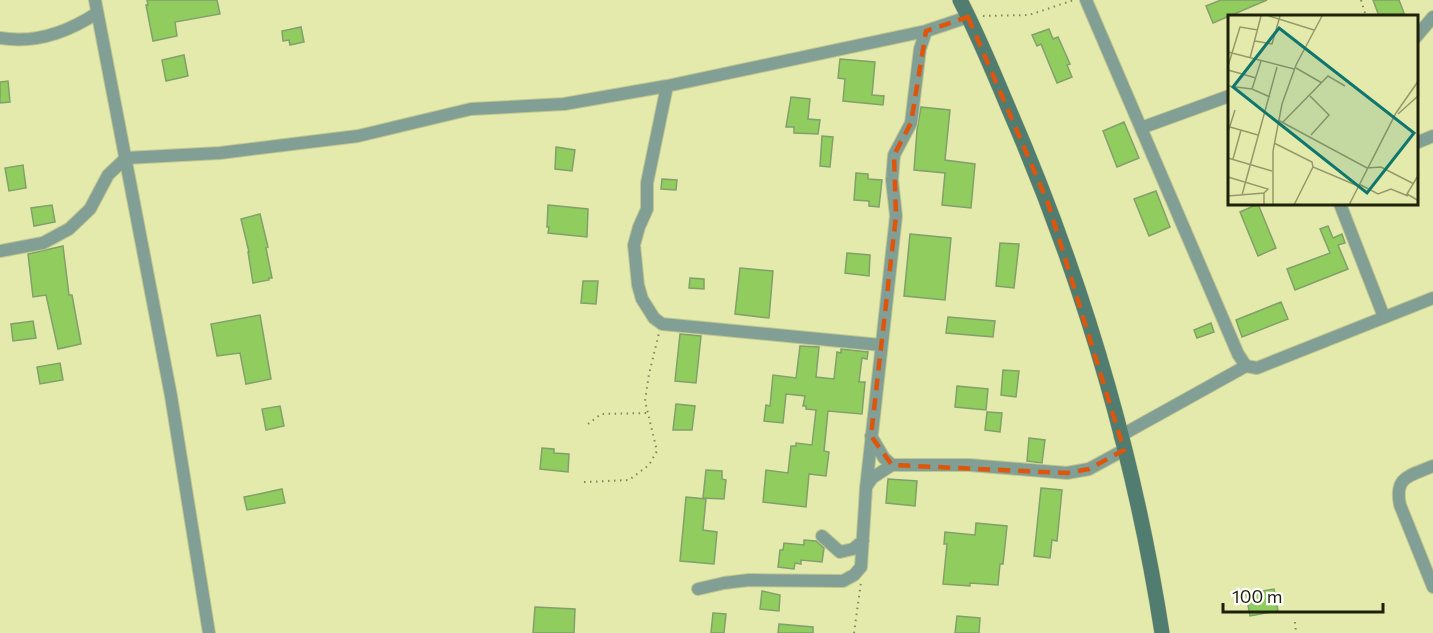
<svg xmlns="http://www.w3.org/2000/svg" width="1433" height="633" font-family="Commissioner,sans-serif">
  <style>
    .building { fill: #91cc5e; stroke: #82a06c; stroke-width: 1.5 }
    .lines { fill: none; stroke-linecap: round; stroke-linejoin: round }
    .street-casing { stroke: #c1c68e; stroke-width: 14 }
    .secondary-casing { stroke: #c1c68e; stroke-width: 16 }
    .path { stroke: #83865b; stroke-width: 2; stroke-dasharray: 1.5 4.5; stroke-linecap: butt }
    .street { stroke: #819f95; stroke-width: 12 }
    .secondary { stroke: #507d6f; stroke-width: 15 }
    .marked { fill: none; stroke: #de560c; stroke-width: 4.5; stroke-dasharray: 12 8; stroke-linejoin: round }
    .inset-road { fill: none; stroke: #95996a; stroke-width: 1.5 }
    .view { fill: #0f766e; fill-opacity: 0.15; stroke: #0f766e; stroke-width: 3 }
    .inset-edge { fill: none; stroke: #1f2008; stroke-width: 3 }
  </style>
  <rect width="100%" height="100%" fill="#e4eaac"/>
  <!-- building -->
  <path class="building" d="M147 0H217L220 14 175 22 177 36 153 41 146 5H148Z
    M1221 0H1267L1213 23 1206 6Z
    M1373 0H1399L1404 13 1397 16H1385L1384 14 1379 16Z
    M301 27 304 42 290 45 289 40 283 41 282 31Z
    M1049 29 1053 39 1058 37 1070 64 1067 65 1072 77 1057 83 1041 44 1037 46 1032 35Z
    M184 55 188 76 166 81 162 60Z
    M840 59 875 62 872 95 884 96 883 105 843 101 845 79 838 78Z
    M8 81 10 102 0 103V82Z
    M791 97 810 99 808 119 820 120 818 134 794 133V127H786Z
    M921 107 950 110 945 160 975 164 971 208 942 205 945 173 914 170 917 130Z
    M1124 122 1139 158 1117 167 1103 131Z
    M822 136 833 137 830 167 820 166Z
    M556 147 575 150 572 171 555 169Z
    M23 165 26 188 9 191 5 168Z
    M856 173 868 174V179L882 180 879 207 869 206V201L854 200Z
    M662 179 677 180 676 190 661 189Z
    M1156 191 1170 227 1149 236 1134 199Z
    M1258 204 1276 248 1258 256 1240 212Z
    M52 205 55 222 34 226 31 208Z
    M548 205 588 209 587 237 548 233 549 227H547Z
    M260 214 268 247 266 248 272 278H269V280L253 283 248 252H249L241 219Z
    M1328 226 1333 238 1342 234 1345 243 1338 245 1348 269 1295 290 1287 269 1330 253 1320 229Z
    M910 234 951 238 945 300 904 296Z
    M1000 243 1019 244 1014 288 996 286Z
    M63 246 69 295H72L81 344 58 349 46 295 33 297 28 254Z
    M847 253 870 255 869 276 845 273Z
    M740 268 773 271 769 318 735 314Z
    M690 278 704 279V289L689 288Z
    M583 281H598L596 304 581 303Z
    M1281 302 1288 319 1242 337 1236 320Z
    M260 315 271 379 246 384 240 353 217 356 211 324Z
    M948 317 995 321 993 337 946 333Z
    M33 321 36 338 13 341 11 324Z
    M1211 323 1214 332 1197 338 1194 330Z
    M680 334 701 336 696 383 675 381Z
    M800 346 819 347 816 377 834 379 837 352 841 353V349L868 352 867 359 862 358 859 382H865L862 414 828 411 824 451 829 452 826 476 809 474 806 507 763 502 766 470 788 473 791 446H796V443L812 445 816 410 806 409V406H803L805 396 786 394 783 423 764 421 766 405 770 406 773 375 796 378Z
    M60 363 63 380 40 384 37 367Z
    M1003 370 1019 371 1016 397 1001 395Z
    M957 386 988 389 986 410 955 407Z
    M676 404 695 406 692 430H673Z
    M280 406 284 426 266 430 262 409Z
    M987 412 1002 413 1000 432 985 430Z
    M1029 438 1045 440 1042 463 1027 461Z
    M542 448 554 449V453L569 454 568 472 540 469Z
    M706 470 722 471V479L726 480 724 499 703 498Z
    M888 479 917 481 915 506 886 503Z
    M1041 488 1062 490 1057 541 1052 540 1050 558 1034 556Z
    M282 489 285 503 247 510 244 497Z
    M686 497 706 499 703 530 717 532 714 564 680 561Z
    M976 523 1007 526 1003 564H1000L998 585 970 583V586L943 584 947 544H944L945 532 975 535Z
    M804 540 816 541 824 548 822 562 801 560V564L795 563 794 569 778 567 780 550H783L784 543 804 545Z
    M1274 589 1278 611 1250 616 1246 594Z
    M762 591 780 595 779 611 760 609Z
    M535 607 575 609 574 633H533Z
    M713 613 726 614 724 633H711Z
    M957 616 980 618 979 633H955Z
    M779 624 813 627V633H778Z"/>
  <g class="lines">
    <defs>
      <path id="street" d="M95 0 171 396 209 633
        M1086 0 1238 354 1246 366
        M1416 37 1433 17
        M0 38C35 44 68 32 97 13
        M667 86 647 183V209L639 227 634 245 638 285 642 299 654 318 662 324 881 345
        M1141 128 1229 96
        M1416 143 1433 136
        M1340 204 1384 317
        M0 251 43 243 69 229 90 209 108 175 126 158 220 153 358 136 471 109 564 104 667 86 926 31 968 17
        M871 436 884 458 892 465
        M1120 436 1246 366 1257 368 1433 298
        M1433 466C1410 476 1394 476 1400 505L1433 587
        M866 487 872 478 892 465H969L1067 473 1089 469 1124 450
        M822 536 840 552 853 549 863 541
        M698 589 724 583 749 580 843 581 854 575 861 567 866 488 896 216 892 180 894 155 911 123 920 49 926 31"/>
      <path id="secondary" d="M960 0C978 35 993 71 1008 107 1081 275 1134 452 1162 633"/>
    </defs>
    <!-- street casing -->
    <use href="#street" class="street-casing"/>
    <!-- secondary casing -->
    <use href="#secondary" class="secondary-casing"/>
    <!-- path -->
    <path class="path" d="M1361 0 1366 16
      M983 16 1029 15 1074 0
      M588 424 601 414 647 413
      M584 482 629 480 649 465 657 451 645 401 649 374 659 333
      M1295 622 1296 633
      M854 633 861 582"/>
    <!-- street -->
    <use href="#street" class="street"/>
    <!-- secondary -->
    <use href="#secondary" class="secondary"/>
  </g>
  <!-- marked area -->
  <path class="marked" d="M968 17 1048 203 1124 450 1089 469 1067 473 892 465 871 436 896 216 894 155 911 123 926 31Z"/>
  <!-- overview -->
  <g transform="translate(1228 15)">
    <rect width="190" height="190" fill="#e4eaac"/>
    <path class="inset-road" d="M41 1 86 15M27 26 44 29 52 1M0 37 66 54M22 43 33 1M33 46 24 74 42 82M0 51 12 12 30 15M68 53 94 68M0 55 28 63M0 71 24 74M82 81 101 100 83 120M170 99 191 80M50 105 139 153 153 152 186 169M55 107 100 61 117 71M2 112 30 120M0 117 7 95M46 128 84 147 85 152 130 171M0 143 44 156M5 144 13 115M191 159 179 179 191 186M0 162 40 174 36 178V190M131 169 150 179 163 174 180 181M14 180 49 52M0 181 36 178M45 190V136L54 89 68 50 94 1M66 190 85 152M121 190 168 98 191 65"/>
    <path class="view" d="M51 13 186 118 139 178 5 72Z"/>
    <rect width="190" height="190" class="inset-edge"/>
  </g>
  <!-- scale -->
  <path d="M1223 603v9h160v-9" fill="none" stroke="#1f2008" stroke-width="3"/>
  <text x="1232" y="603" font-size="18" fill="#1f2008" stroke="#ffffff" stroke-width="4.5" paint-order="stroke">100 m</text>
</svg>
